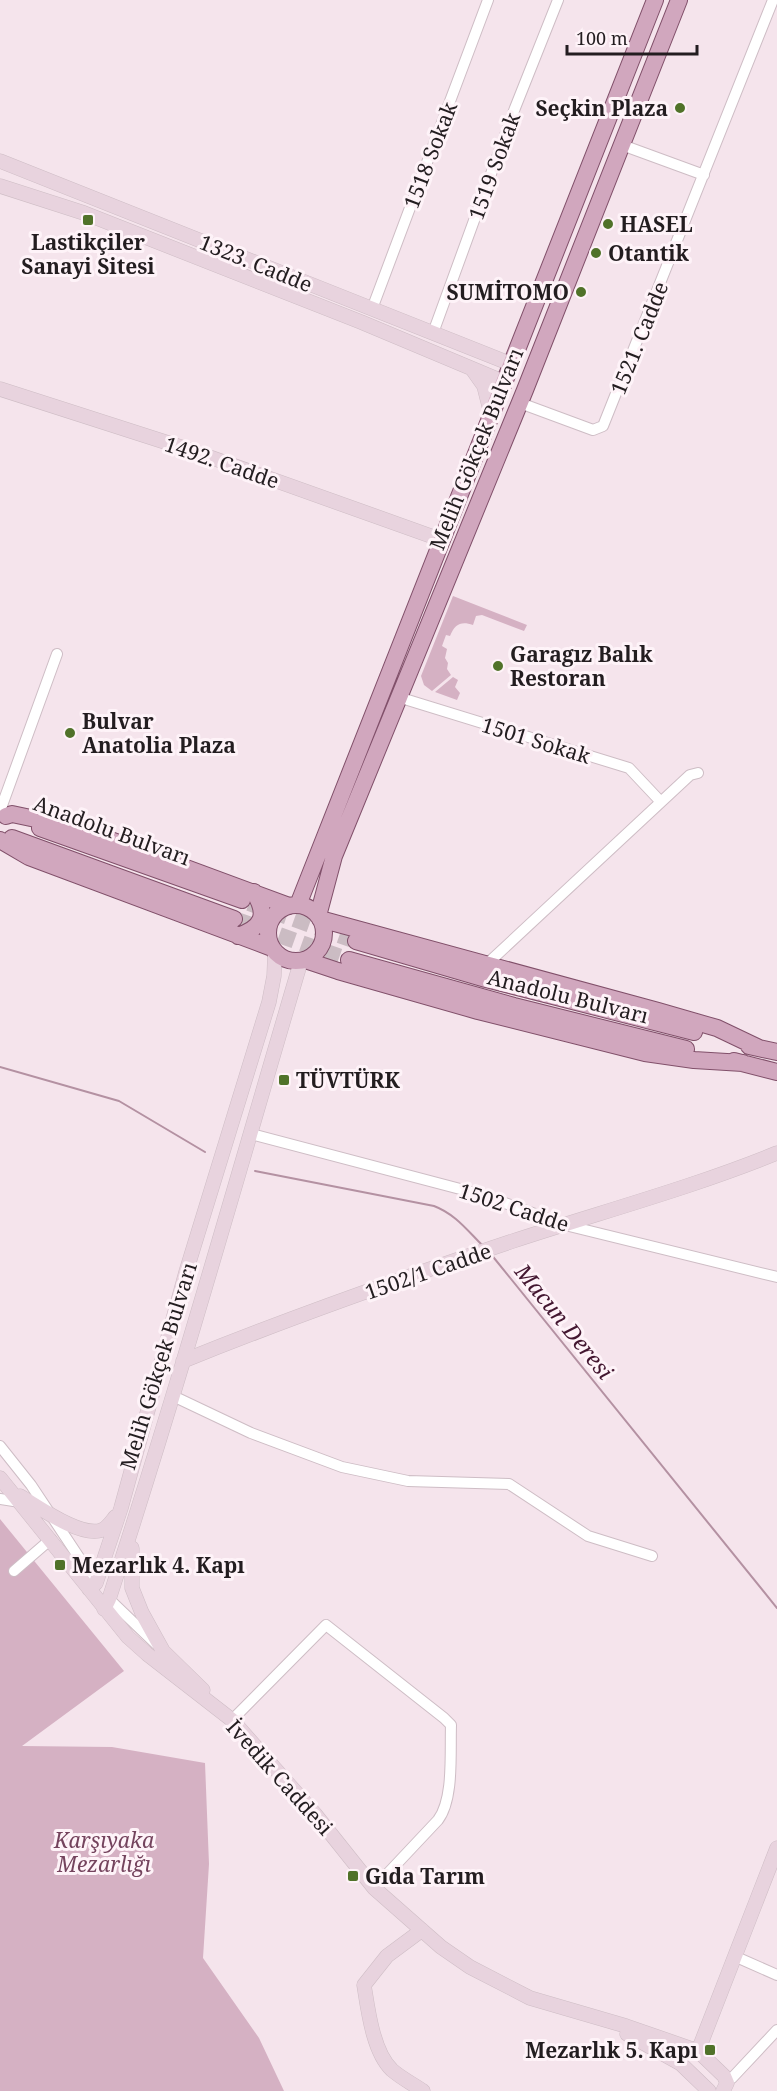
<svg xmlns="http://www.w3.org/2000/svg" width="777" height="2091" font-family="'Noto Serif',serif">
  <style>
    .green { fill: #d5b1c3 }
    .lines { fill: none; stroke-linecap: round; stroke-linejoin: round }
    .stream { stroke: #b491a2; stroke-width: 2 }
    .primary-tunnel { stroke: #cbbcc3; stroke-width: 16; stroke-dasharray: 16 8; stroke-linecap: butt }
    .street-casing { stroke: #cebdc5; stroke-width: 12 }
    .secondary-casing { stroke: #cebdc5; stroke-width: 15 }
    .primary-casing { stroke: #81506a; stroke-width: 18 }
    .street { stroke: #fff; stroke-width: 10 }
    .secondary { stroke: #e8d3de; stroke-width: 14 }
    .primary { stroke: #d1a7be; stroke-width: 16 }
    .poi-dot { fill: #507229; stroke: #fef3f8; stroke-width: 2 }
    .labels { text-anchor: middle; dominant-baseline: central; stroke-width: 6; stroke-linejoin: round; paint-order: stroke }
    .poi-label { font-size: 21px; font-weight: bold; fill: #231d20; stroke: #fef3f8; text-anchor: start }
    .street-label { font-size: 21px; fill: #231d20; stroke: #fef3f8 }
    .park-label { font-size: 21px; font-style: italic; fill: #74435d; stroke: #fef3f8 }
    .water-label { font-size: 22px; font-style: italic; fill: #431630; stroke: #fef3f8 }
  </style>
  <rect width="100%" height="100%" fill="#f5e4ec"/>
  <!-- green -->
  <path class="green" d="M453 596 527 625 524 631 482 615 476 616 473 625C461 621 455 624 450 636L446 635 442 646 447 649 445 658 448 663 447 669 451 675 432 691 424 685 421 676Z
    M453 677 458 680 455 687 460 693 457 700 435 692Z
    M0 1519 124 1671 22 1746 112 1747 205 1763 209 1864 203 1958 259 2038 284 2091H0Z"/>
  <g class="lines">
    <!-- stream -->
    <path class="stream" d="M0 1067 119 1101 205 1152
      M255 1171 434 1206C455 1214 467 1230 482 1245
      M490 1253 777 1608"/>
    <!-- primary-tunnel -->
    <path class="primary-tunnel" d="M249 903 356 941
      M234 919 349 960"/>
    <defs>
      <path id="street" d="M622 145 704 175
        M372 309 488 0
        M433 333 515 108 558 0
        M520 403 593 430 603 426 773 0
        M398 697 629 768 661 802
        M0 811 57 654
        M487 964 690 775 698 773
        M251 1134 483 1195 565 1225 777 1277
        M173 1396 251 1433 342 1467 408 1481 509 1484 588 1536 652 1556
        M0 1446 31 1485 96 1583
        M0 1499 20 1502
        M14 1571 51 1539
        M109 1599 156 1644
        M232 1720 326 1625 444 1718 451 1725C450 1753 454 1799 438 1820L374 1888
        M734 1956 777 1975
        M726 2081 732 2078 777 2030"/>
      <path id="secondary" d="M0 161 511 364
        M0 186 84 213 361 322 504 382
        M472 369 484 386 489 406 492 411
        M0 389 190 450 442 540
        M183 1361C292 1317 402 1278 513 1241 601 1212 691 1188 777 1153
        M0 1478 128 1637 147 1654 232 1720 315 1814 374 1888 441 1947 470 1967 530 1998 626 2026 698 2051 724 2076 727 2083 723 2091
        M20 1496C39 1507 81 1538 102 1530 108 1527 111 1522 115 1517
        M132 1548V1588L142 1613 163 1651 203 1690
        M89 1589 96 1583 121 1508 186 1272 269 1002 274 976 275 952
        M104 1609 109 1599C178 1388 238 1174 301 961
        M422 1930 387 1956 364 1985C368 2010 373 2052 392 2070 401 2078 413 2084 423 2091
        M627 2034 681 2064 709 2091
        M698 2051 777 1848"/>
      <path id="primary" d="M6 816 12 814 78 828 289 906
        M40 828 242 900
        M12 838 234 919
        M0 840 29 857 272 948
        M298 905 655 0
        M268 933a28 28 0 1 1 56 0a28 28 0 1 1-56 0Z
        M318 916 334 856 525 390 679 0
        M320 919 658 1011 717 1028 759 1048
        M238 936C263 927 268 915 254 892
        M356 941 486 979 694 1032
        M305 960 338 971 478 1011 645 1053 694 1060 743 1063
        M349 960 514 1006 686 1049
        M749 1046 777 1052
        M734 1061 777 1072"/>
    </defs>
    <!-- street casing -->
    <use href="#street" class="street-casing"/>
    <!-- secondary casing -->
    <use href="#secondary" class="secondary-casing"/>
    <!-- primary casing -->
    <use href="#primary" class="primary-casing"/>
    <!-- street -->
    <use href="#street" class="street"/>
    <!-- secondary -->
    <use href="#secondary" class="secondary"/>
    <!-- primary -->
    <use href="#primary" class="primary"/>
  </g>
  <!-- markers -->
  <g class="poi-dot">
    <circle cx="680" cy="108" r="6"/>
    <rect x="82" y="214" width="12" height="12" rx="3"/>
    <circle cx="608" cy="224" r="6"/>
    <circle cx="596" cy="253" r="6"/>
    <circle cx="581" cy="292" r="6"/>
    <circle cx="498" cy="666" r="6"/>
    <circle cx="70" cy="733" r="6"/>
    <rect x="278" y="1074" width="12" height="12" rx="3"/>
    <rect x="54" y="1559" width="12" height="12" rx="3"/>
    <rect x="347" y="1870" width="12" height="12" rx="3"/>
    <rect x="704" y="2044" width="12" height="12" rx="3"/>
  </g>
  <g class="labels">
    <!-- poi labels -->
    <g class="poi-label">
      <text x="668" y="108" text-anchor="end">Seçkin Plaza</text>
      <text x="620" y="224">HASEL</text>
      <text x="88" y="242" text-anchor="middle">Lastikçiler<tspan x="88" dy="24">Sanayi Sitesi</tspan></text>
      <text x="608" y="253">Otantik</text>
      <text x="569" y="292" text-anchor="end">SUMİTOMO</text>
      <text x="510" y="654">Garagız Balık<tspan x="510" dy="24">Restoran</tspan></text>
      <text x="82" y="721">Bulvar<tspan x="82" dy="24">Anatolia Plaza</tspan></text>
      <text x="296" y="1080">TÜVTÜRK</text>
      <text x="72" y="1565">Mezarlık 4. Kapı</text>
      <text x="365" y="1876">Gıda Tarım</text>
      <text x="698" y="2050" text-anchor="end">Mezarlık 5. Kapı</text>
    </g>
    <!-- street labels -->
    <g class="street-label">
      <text transform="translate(430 155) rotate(-69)">1518 Sokak</text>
      <text transform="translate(494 166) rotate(-70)">1519 Sokak</text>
      <text transform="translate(256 263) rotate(22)">1323. Cadde</text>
      <text transform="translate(639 338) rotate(-68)">1521. Cadde</text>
      <text transform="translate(476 449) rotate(-68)">Melih Gökçek Bulvarı</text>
      <text transform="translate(222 462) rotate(19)">1492. Cadde</text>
      <text transform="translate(536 740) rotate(17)">1501 Sokak</text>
      <text transform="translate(112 830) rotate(20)">Anadolu Bulvarı</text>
      <text transform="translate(568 996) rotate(14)">Anadolu Bulvarı</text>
      <text transform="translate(514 1207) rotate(18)">1502 Cadde</text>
      <text transform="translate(428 1271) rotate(-19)">1502/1 Cadde</text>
      <text transform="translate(158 1366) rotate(-73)">Melih Gökçek Bulvarı</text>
      <text transform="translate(280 1777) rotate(48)">İvedik Caddesi</text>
    </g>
    <!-- park labels -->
    <g class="park-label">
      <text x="104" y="1840">Karşıyaka<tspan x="104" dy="24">Mezarlığı</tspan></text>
    </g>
    <!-- water labels -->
    <g class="water-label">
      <text transform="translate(565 1321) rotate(51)">Macun Deresi</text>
    </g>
  </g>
  <!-- scale -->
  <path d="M567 45v9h130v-9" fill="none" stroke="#231d20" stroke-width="3"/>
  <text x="576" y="45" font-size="18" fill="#231d20" stroke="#fef3f8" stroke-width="4.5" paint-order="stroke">100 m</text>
</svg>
